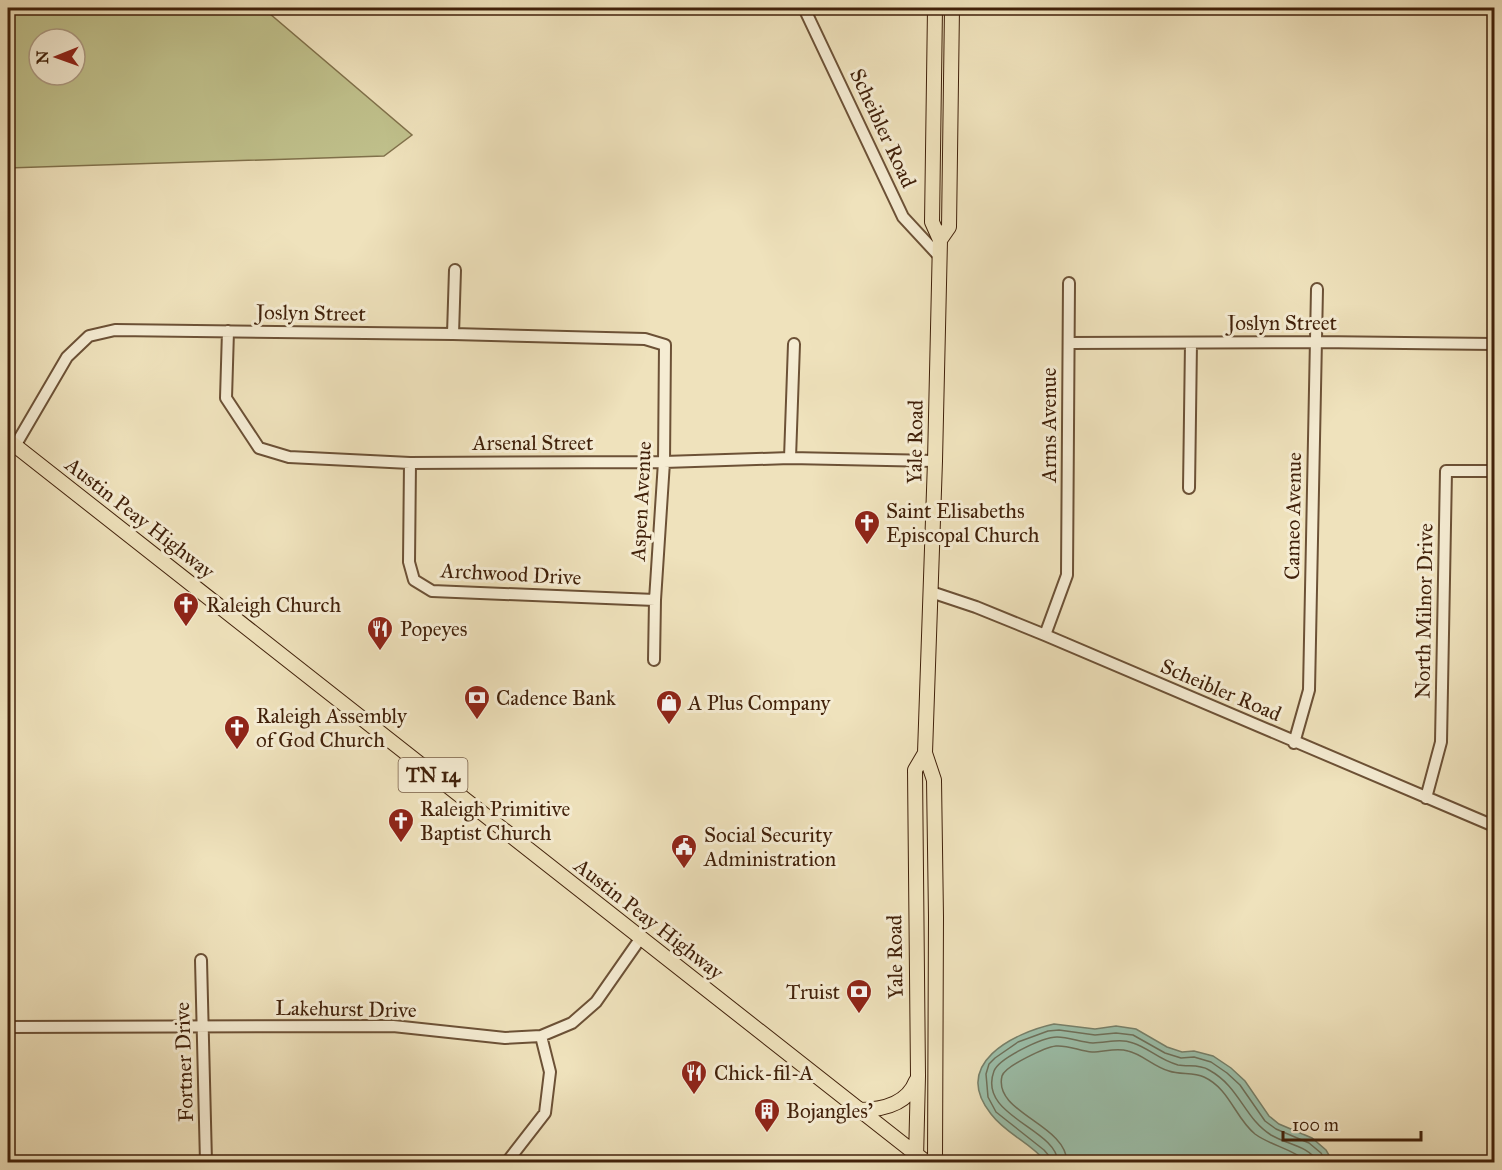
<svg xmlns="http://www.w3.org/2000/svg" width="1502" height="1170" font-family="'IM FELL Great Primer',serif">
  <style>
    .green { fill: #c0c18c; stroke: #80714b; stroke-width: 1.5; fill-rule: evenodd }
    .water { fill: #9bbfaa; stroke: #77806a; stroke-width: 1.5 }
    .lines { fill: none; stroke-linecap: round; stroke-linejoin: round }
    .shore { stroke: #6e705a; stroke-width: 1.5 }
    .minor-casing { stroke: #6c5136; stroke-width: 14 }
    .major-casing { stroke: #41210a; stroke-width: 16 }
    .minor { stroke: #f5ecd3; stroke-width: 10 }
    .major { stroke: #efe2bc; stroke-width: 14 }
    .labels { text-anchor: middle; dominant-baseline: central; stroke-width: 6; stroke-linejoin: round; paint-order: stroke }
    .shield { fill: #f5ecd3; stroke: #775e46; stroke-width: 1.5 }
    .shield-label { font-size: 20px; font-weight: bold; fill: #41210a }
    .street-label { font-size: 21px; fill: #41210a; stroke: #f5ecd3 }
    .poi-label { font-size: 21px; fill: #41210a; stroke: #f5ecd3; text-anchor: start }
  </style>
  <rect width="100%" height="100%" fill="#efe2bc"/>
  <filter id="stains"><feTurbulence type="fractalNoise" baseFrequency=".00333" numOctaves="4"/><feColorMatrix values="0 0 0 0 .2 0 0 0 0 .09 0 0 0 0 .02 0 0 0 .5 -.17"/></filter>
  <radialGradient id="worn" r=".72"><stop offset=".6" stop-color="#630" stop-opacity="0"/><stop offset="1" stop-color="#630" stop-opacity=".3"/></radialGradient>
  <!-- green -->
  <path class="green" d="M8 8H263L412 135 384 156 8 168ZM39 39H75V75H39Z"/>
  <!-- water -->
  <path class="water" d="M1054 1024 1095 1029 1116 1026 1136 1029 1167 1047 1182 1052 1194 1051 1213 1056 1231 1068 1245 1081 1269 1116 1279 1124 1312 1138 1326 1150 1333 1162H1046C1031 1143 1006 1134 991 1114 951 1064 1013 1033 1054 1024Z"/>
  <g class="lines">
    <!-- shore -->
    <path class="shore" d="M1051 1162 1050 1157 1044 1150 996 1112 988 1097 986 1074 989 1064 995 1058 1018 1042 1048 1031 1059 1030 1095 1035 1116 1033 1133 1035 1165 1053 1181 1058 1194 1057 1211 1062 1227 1073 1240 1085 1265 1121 1276 1129 1309 1143 1321 1153 1326 1162
      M1058 1162C1056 1128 977 1116 994 1071 999 1058 1043 1037 1057 1037 1069 1037 1080 1042 1093 1043 1107 1043 1119 1038 1133 1043 1149 1048 1159 1060 1178 1065 1189 1067 1199 1064 1209 1070 1240 1087 1244 1118 1271 1135 1288 1145 1307 1145 1318 1162
      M1067 1162C1066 1124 993 1113 1002 1076 1005 1066 1046 1047 1056 1046 1068 1045 1080 1051 1092 1052 1105 1052 1116 1047 1128 1051 1142 1054 1154 1067 1169 1071 1180 1075 1193 1072 1204 1077 1230 1089 1235 1118 1255 1134 1271 1146 1294 1149 1307 1162"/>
    <defs>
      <path id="minor" d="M804 8 903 217 940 257
        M228 331 226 398 259 448 289 457 410 463 664 462 790 458 935 461
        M453 334 455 270
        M1069 343 1316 342 1494 344
        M15 446 67 357 89 336 115 330 453 334 645 339 665 345 664 462 655 600 654 660
        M790 458 794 344
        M410 463 409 562 414 580 432 591 655 600
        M1189 488 1191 343
        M931 592 976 607 1045 635 1494 826
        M1045 635 1067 575 1069 283
        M1294 743 1309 690 1317 289
        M1426 798 1441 742 1446 471H1494
        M201 960 206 1162
        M8 1027 393 1026 505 1038 541 1036 572 1023 596 1002 640 939
        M507 1162 545 1113 550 1072 541 1036"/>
      <path id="major" d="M940 240 949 227 952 8
        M8 440 926 1162
        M858 1110C882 1110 907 1105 916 1081
        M916 1159 918 1076 915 770 925 753
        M935 1162 936 917 934 780 925 753 935 461 940 240 932 222 935 8"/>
    </defs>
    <!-- minor casing -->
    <use href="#minor" class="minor-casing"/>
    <!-- major casing -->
    <use href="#major" class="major-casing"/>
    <!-- minor -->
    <use href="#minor" class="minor"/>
    <!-- major -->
    <use href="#major" class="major"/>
  </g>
  <!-- icons -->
  <defs>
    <symbol id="church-pin" viewBox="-11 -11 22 30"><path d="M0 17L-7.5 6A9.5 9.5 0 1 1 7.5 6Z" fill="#8f2418" stroke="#f5ecd3"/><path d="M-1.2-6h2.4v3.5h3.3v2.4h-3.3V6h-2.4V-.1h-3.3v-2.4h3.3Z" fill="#fff"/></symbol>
    <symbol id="restaurant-pin" viewBox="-11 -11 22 30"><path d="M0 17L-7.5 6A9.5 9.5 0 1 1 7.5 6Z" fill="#8f2418" stroke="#f5ecd3"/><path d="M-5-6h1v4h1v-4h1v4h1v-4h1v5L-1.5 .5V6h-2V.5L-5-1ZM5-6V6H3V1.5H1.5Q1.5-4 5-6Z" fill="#fff"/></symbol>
    <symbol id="bank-pin" viewBox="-11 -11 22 30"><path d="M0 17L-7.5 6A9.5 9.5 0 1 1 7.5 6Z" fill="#8f2418" stroke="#f5ecd3"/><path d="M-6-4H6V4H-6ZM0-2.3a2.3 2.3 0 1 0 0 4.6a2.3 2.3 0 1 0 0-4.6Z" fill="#fff"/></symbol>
    <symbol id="shop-pin" viewBox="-11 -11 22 30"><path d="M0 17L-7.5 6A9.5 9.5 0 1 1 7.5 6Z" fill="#8f2418" stroke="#f5ecd3"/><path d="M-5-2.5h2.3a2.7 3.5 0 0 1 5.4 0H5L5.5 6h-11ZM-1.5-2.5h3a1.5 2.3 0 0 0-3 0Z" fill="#fff"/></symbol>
    <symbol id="civic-pin" viewBox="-11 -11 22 30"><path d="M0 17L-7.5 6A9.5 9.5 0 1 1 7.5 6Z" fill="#8f2418" stroke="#f5ecd3"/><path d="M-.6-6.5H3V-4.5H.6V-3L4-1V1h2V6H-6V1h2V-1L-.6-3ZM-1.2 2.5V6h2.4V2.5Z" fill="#fff"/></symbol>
    <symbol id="building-pin" viewBox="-11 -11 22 30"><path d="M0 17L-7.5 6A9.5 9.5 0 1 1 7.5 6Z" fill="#8f2418" stroke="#f5ecd3"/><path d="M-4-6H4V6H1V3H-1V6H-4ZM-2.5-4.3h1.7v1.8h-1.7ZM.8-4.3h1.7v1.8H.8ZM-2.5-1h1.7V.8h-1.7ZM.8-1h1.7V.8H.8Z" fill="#fff"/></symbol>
  </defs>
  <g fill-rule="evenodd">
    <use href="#church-pin" x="852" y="508" width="30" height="40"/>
    <use href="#church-pin" x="171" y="590" width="30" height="40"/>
    <use href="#restaurant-pin" x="365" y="614" width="30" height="40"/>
    <use href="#bank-pin" x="462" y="683" width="30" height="40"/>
    <use href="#shop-pin" x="654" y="688" width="30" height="40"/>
    <use href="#church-pin" x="222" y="713" width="30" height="40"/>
    <use href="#church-pin" x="386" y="806" width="30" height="40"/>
    <use href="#civic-pin" x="669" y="832" width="30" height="40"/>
    <use href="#bank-pin" x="844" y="977" width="30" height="40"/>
    <use href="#restaurant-pin" x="679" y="1058" width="30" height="40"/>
    <use href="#building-pin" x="752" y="1096" width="30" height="40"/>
  </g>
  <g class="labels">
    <!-- shield labels -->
    <rect class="shield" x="398.5" y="758" width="69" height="34" rx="4.5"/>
    <g class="shield-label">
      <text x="433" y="775">TN 14</text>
    </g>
    <!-- street labels -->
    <g class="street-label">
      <text transform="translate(883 128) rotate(65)">Scheibler Road</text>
      <text transform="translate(311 313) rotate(1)">Joslyn Street</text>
      <text x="1282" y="323">Joslyn Street</text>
      <text transform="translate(1049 425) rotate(-90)">Arms Avenue</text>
      <text transform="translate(915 442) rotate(-89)">Yale Road</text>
      <text x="533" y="443">Arsenal Street</text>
      <text transform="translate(641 501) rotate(-87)">Aspen Avenue</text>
      <text transform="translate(1293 516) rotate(-89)">Cameo Avenue</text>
      <text transform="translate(140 518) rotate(38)">Austin Peay Highway</text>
      <text transform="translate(511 574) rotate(3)">Archwood Drive</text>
      <text transform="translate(1424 611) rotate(-89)">North Milnor Drive</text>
      <text transform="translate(1221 690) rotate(23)">Scheibler Road</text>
      <text transform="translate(649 919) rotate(38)">Austin Peay Highway</text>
      <text transform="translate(895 957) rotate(-91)">Yale Road</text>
      <text transform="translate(346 1009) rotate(1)">Lakehurst Drive</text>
      <text transform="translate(184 1062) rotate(-92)">Fortner Drive</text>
    </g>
    <!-- poi labels -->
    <g class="poi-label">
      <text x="886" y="511">Saint Elisabeths<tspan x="886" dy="24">Episcopal Church</tspan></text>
      <text x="206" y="605">Raleigh Church</text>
      <text x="400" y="629">Popeyes</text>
      <text x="496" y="698">Cadence Bank</text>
      <text x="688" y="703">A Plus Company</text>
      <text x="256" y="716">Raleigh Assembly<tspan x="256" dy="24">of God Church</tspan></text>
      <text x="420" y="809">Raleigh Primitive<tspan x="420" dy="24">Baptist Church</tspan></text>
      <text x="704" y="835">Social Security<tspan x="704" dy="24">Administration</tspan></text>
      <text x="840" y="992" text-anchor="end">Truist</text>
      <text x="714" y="1073">Chick-fil-A</text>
      <text x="786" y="1111">Bojangles'</text>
    </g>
  </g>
  <!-- margin -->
  <rect width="1502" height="1170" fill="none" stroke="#efe2bc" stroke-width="30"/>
  <rect x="9" y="9" width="1484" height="1152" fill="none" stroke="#41210a" stroke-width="3"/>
  <rect x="15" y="15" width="1472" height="1140" fill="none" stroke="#41210a" stroke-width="1.5"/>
  <!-- north arrow -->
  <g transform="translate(57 57) rotate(269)"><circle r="28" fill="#f5ecd3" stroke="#ad9b83" stroke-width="1.5"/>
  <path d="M0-4.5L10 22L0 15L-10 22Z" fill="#8f2418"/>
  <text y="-9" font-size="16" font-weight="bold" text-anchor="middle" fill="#41210a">N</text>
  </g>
  <!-- scale -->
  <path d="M1283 1131v9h138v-9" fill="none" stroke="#41210a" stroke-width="3"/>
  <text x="1292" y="1131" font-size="18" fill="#41210a" stroke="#f5ecd3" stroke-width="4.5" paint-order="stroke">100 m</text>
  <rect width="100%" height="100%" filter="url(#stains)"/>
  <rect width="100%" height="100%" fill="url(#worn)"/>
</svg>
